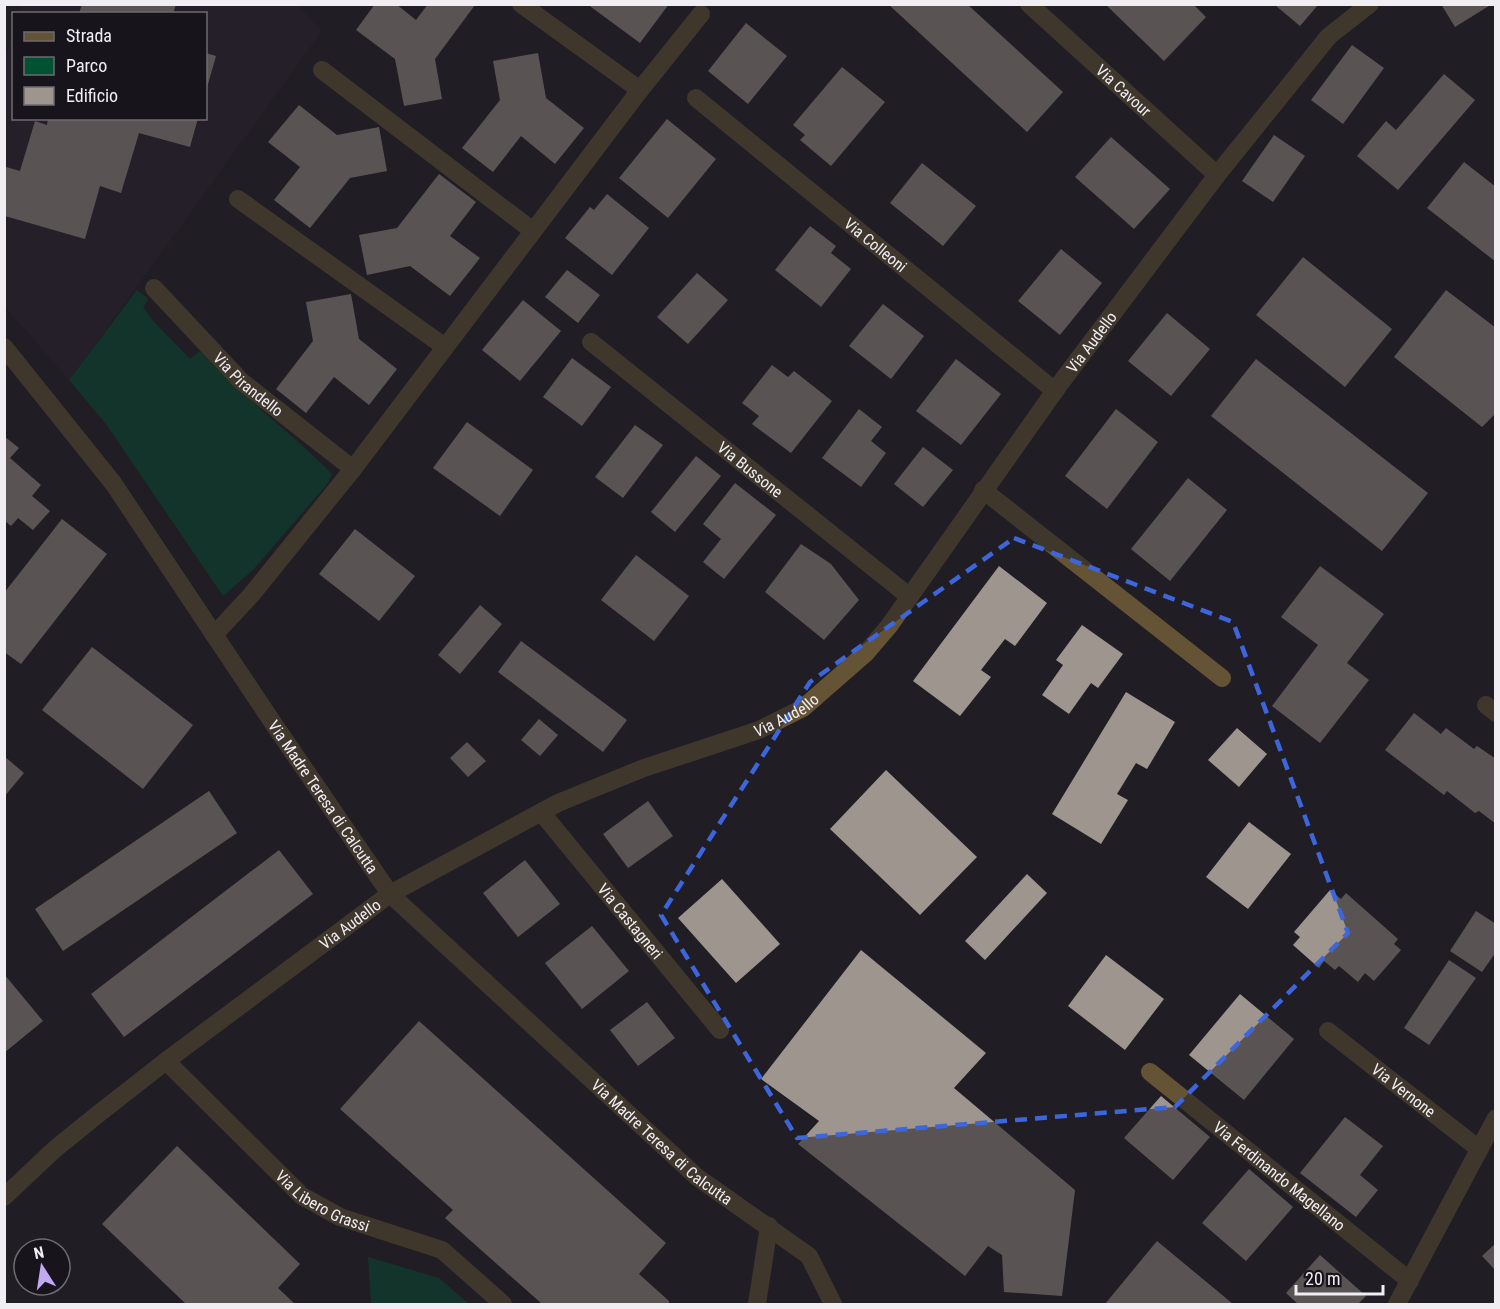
<svg xmlns="http://www.w3.org/2000/svg" width="1500" height="1309" font-family="'Roboto Condensed',sans-serif">
  <style>
    .built { fill: #2a2330 }
    .green { fill: #015133 }
    .building { fill: #9e968e }
    .lines { fill: none; stroke-linecap: round; stroke-linejoin: round }
    .minor { stroke: #645435; stroke-width: 18 }
    .marked { fill: none; stroke: #3d66dc; stroke-width: 4.5; stroke-dasharray: 12 8; stroke-linejoin: round }
    .labels { text-anchor: middle; dominant-baseline: central; stroke-width: 6; stroke-linejoin: round; paint-order: stroke }
    .street-label { font-size: 16px; fill: #f0edf3; stroke: #18141b }
  </style>
  <rect width="100%" height="100%" fill="#211d24"/>
  <!-- built -->
  <path class="built" d="M22 5H297L322 31 69 380 5 307 4 63 13 33 14 118H206V14L19 13Z"/>
  <!-- green -->
  <path class="green" d="M137 290 148 299 143 307 154 322 190 359 200 351C240 396 290 431 332 474L328 483 253 570 223 596 106 424 69 380Z
    M368 1257 439 1278 469 1304H371Z"/>
  <!-- building -->
  <path class="building" d="M82 4H176L173 14H79Z
    M375 4H396L416 20 428 4 475 5 435 59 442 99 404 106 395 59 356 30Z
    M587 4H669L640 43Z
    M888 4H967L1063 92 1027 132Z
    M1105 4H1193L1206 17 1164 61Z
    M1441 4H1492L1455 27Z
    M1275 5H1318L1300 26Z
    M746 23 787 56 748 104 708 71Z
    M1352 45 1384 68 1343 124 1311 100Z
    M206 53 216 56 206 91Z
    M538 53 546 98 584 128 555 164 521 136 493 172 462 148 500 100 493 61Z
    M842 67 885 102 831 166 800 140 805 135 793 125Z
    M1444 74 1475 100 1398 190 1357 156 1386 121 1396 130Z
    M299 105 337 135 379 127 387 171 350 178 310 228 274 200 300 167 268 142Z
    M48 118H198L190 147 139 133 121 193 100 186 85 239 5 216 6 167 20 171 35 121 47 125Z
    M667 119 716 159 668 218 619 178Z
    M1274 135 1305 156 1273 202 1242 181Z
    M1111 137 1170 189 1134 229 1075 177Z
    M1464 162 1496 187V262L1427 208Z
    M922 163 976 206 943 246 890 203Z
    M439 174 476 202 450 236 480 258 450 296 410 266 367 275 359 235 397 228Z
    M607 194 649 228 612 275 565 238 590 207 594 210Z
    M810 226 836 246 831 253 851 269 821 307 775 270Z
    M1061 249 1102 283 1060 335 1018 301Z
    M1303 257 1392 329 1345 387 1256 315Z
    M567 270 600 295 578 323 545 297Z
    M697 273 728 300 688 344 657 317Z
    M1446 290 1496 328V413L1482 427 1394 357Z
    M351 294 359 339 397 369 369 405 334 377 306 413 276 389 313 341 306 302Z
    M523 300 561 331 520 381 482 350Z
    M883 304 924 336 891 379 849 346Z
    M1167 313 1210 349 1171 396 1128 361Z
    M572 358 611 387 582 426 543 397Z
    M956 359 1001 394 961 445 916 411Z
    M1256 359 1428 493 1382 551 1211 416Z
    M772 365 788 377 794 371 832 401 791 453 752 424 759 416 742 403Z
    M859 409 882 427 871 441 886 453 861 487 822 458Z
    M1116 409 1158 442 1107 509 1065 476Z
    M467 422 533 470 500 516 433 468Z
    M635 425 663 445 623 498 595 477Z
    M4 436 19 448 10 458 41 485 32 496 50 511 33 530 18 518 11 526 4 520Z
    M923 447 953 470 923 507 894 484Z
    M696 456 721 476 675 532 651 512Z
    M1188 478 1227 510 1170 581 1131 549Z
    M735 483 776 515 724 579 703 562 721 539 703 524Z
    M62 519 107 554 21 664 4 652V593Z
    M355 529 415 576 379 621 319 574Z
    M801 544 831 564 859 600 824 640 765 592Z
    M636 555 689 596 654 641 601 600Z
    M999 566 1047 603 1015 646 1005 639 981 670 991 677 960 716 913 681Z
    M1320 566 1384 614 1347 663 1369 680 1320 743 1272 706 1318 645 1281 617Z
    M480 605 502 624 460 674 438 655Z
    M1082 625 1123 654 1098 688 1091 683 1069 714 1042 695 1063 665 1056 660Z
    M521 641 627 720 603 752 498 672Z
    M92 647 193 725 143 789 42 710Z
    M1126 692 1175 722 1147 769 1136 763 1117 794 1128 800 1101 844 1052 814Z
    M1414 713 1441 734 1446 728 1474 749 1477 746 1496 759V824L1479 811 1475 813 1447 791 1444 795 1385 750Z
    M539 719 558 735 540 756 521 740Z
    M1237 728 1267 754 1239 787 1208 760Z
    M467 742 486 761 468 777 450 758Z
    M4 756 24 773 4 797Z
    M886 770 977 857 920 915 830 829Z
    M209 791 237 833 63 951 35 909Z
    M648 801 673 836 628 868 603 834Z
    M1249 822 1291 854 1248 909 1206 877Z
    M279 850 313 894 124 1037 91 994Z
    M525 860 560 904 518 937 483 893Z
    M1027 874 1047 893 985 960 965 941Z
    M722 879 780 944 736 983 678 918Z
    M1330 890 1341 899 1346 893 1398 939 1394 944 1401 950 1374 981 1365 973 1358 982 1339 966 1335 970 1324 961 1319 968 1293 945 1300 937 1294 932Z
    M1476 911 1496 924V952L1482 972 1450 951Z
    M592 926 629 971 582 1009 545 963Z
    M861 950 986 1053 954 1088 1075 1190 1062 1296 1004 1292 1002 1255 988 1246 965 1276 798 1144 819 1121 761 1079Z
    M1106 955 1164 999 1125 1050 1068 1006Z
    M1449 960 1476 978 1429 1045 1404 1028Z
    M4 974 43 1021 4 1053Z
    M1240 994 1294 1039 1244 1100 1189 1055Z
    M647 1002 675 1038 638 1066 610 1030Z
    M419 1021 666 1243 639 1274 669 1301V1304H542L445 1218 453 1210 340 1109Z
    M1161 1096 1210 1137 1173 1180 1124 1138Z
    M1345 1117 1383 1146 1360 1175 1378 1190 1356 1217 1300 1173Z
    M177 1146 300 1264 278 1288 295 1304H186L102 1224Z
    M1249 1169 1293 1207 1246 1261 1202 1223Z
    M1157 1241 1233 1304H1105Z
    M1496 1243V1271L1482 1256Z
    M1320 1255 1366 1296 1358 1304H1298L1286 1293Z"/>
  <g class="lines">
    <!-- minor -->
    <g class="minor">
      <path id="s1" d="M1029 4 1217 175"/>
      <path d="M322 70 533 231"/>
      <path d="M640 90 701 14"/>
      <path id="s2" d="M696 98 1055 391"/>
      <path d="M238 199 445 347"/>
      <path id="s3" d="M154 288 241 381 353 469"/>
      <path id="s4" d="M591 342 910 597"/>
      <path id="s5" d="M4 347 113 483 271 720 390 894 697 1177 809 1256 833 1304"/>
      <path d="M983 490 1222 678"/>
      <path d="M214 635 252 594 353 469 640 90 521 4"/>
      <path d="M1486 705 1496 713"/>
      <path id="s6" d="M541 812 720 1030"/>
      <path id="s7" d="M1328 1031 1479 1149"/>
      <path id="s8" d="M166 1061 302 1196 340 1217 442 1250 503 1304"/>
      <path id="s9" d="M1150 1072 1410 1281"/>
      <path id="s10" d="M4 1197 55 1149 97 1115 166 1061 390 894 558 803 644 768 759 730 803 708 866 653 889 626 1059 385 1217 175 1329 36 1370 4"/>
      <path d="M757 1304 769 1226"/>
      <path d="M1397 1304 1496 1118"/>
    </g>
  </g>
  <!-- marked area -->
  <path d="M0 0H1500V1309H0ZM1014 538 1233 622 1348 933 1175 1107 797 1138 661 915 810 682Z" fill="#211d24" fill-opacity=".55" fill-rule="evenodd"/>
  <path class="marked" d="M1014 538 1233 622 1348 933 1175 1107 797 1138 661 915 810 682Z"/>
  <g class="labels">
    <!-- street labels -->
    <g class="street-label">
      <text stroke="none"><textPath href="#s1" startOffset="128">Via Cavour</textPath></text>
      <text stroke="none"><textPath href="#s2" startOffset="232">Via Colleoni</textPath></text>
      <text stroke="none"><textPath href="#s10" startOffset="1413">Via Audello</textPath></text>
      <text stroke="none"><textPath href="#s3" startOffset="135">Via Pirandello</textPath></text>
      <text stroke="none"><textPath href="#s4" startOffset="204">Via Bussone</textPath></text>
      <text stroke="none"><textPath href="#s10" startOffset="927">Via Audello</textPath></text>
      <text stroke="none"><textPath href="#s5" startOffset="552">Via Madre Teresa di Calcutta</textPath></text>
      <text stroke="none"><textPath href="#s6" startOffset="141">Via Castagneri</textPath></text>
      <text stroke="none"><textPath href="#s10" startOffset="441">Via Audello</textPath></text>
      <text stroke="none"><textPath href="#s7" startOffset="96">Via Vernone</textPath></text>
      <text stroke="none"><textPath href="#s5" startOffset="1038">Via Madre Teresa di Calcutta</textPath></text>
      <text stroke="none"><textPath href="#s9" startOffset="166">Via Ferdinando Magellano</textPath></text>
      <text stroke="none"><textPath href="#s8" startOffset="212">Via Libero Grassi</textPath></text>
    </g>
  </g>
  <!-- border -->
  <rect width="1500" height="1309" fill="none" stroke="#f0edf3" stroke-width="12"/>
  <!-- legend -->
  <rect x="12" y="12" width="195" height="108" fill="#18141b" stroke="#6e6b71" stroke-width="1.5"/>
  <rect x="24" y="32" width="30" height="9" fill="#645435" stroke="#6e6b71" stroke-width="1.5"/>
  <text x="66" y="42" font-size="18" fill="#f0edf3">Strada</text>
  <rect x="24" y="57" width="30" height="18" fill="#015133" stroke="#6e6b71" stroke-width="1.5"/>
  <text x="66" y="72" font-size="18" fill="#f0edf3">Parco</text>
  <rect x="24" y="87" width="30" height="18" fill="#9e968e" stroke="#6e6b71" stroke-width="1.5"/>
  <text x="66" y="102" font-size="18" fill="#f0edf3">Edificio</text>
  <!-- north arrow -->
  <g transform="translate(42 1267) rotate(348)"><circle r="28" fill="#18141b" stroke="#6e6b71" stroke-width="1.5"/>
  <path d="M0-4.5L10 22L0 15L-10 22Z" fill="#c0a8f3"/>
  <text y="-9" font-size="16" font-weight="bold" text-anchor="middle" fill="#f0edf3">N</text>
  </g>
  <!-- scale -->
  <path d="M1296 1285v9h87v-9" fill="none" stroke="#f0edf3" stroke-width="3"/>
  <text x="1305" y="1285" font-size="18" fill="#f0edf3" stroke="#18141b" stroke-width="4.5" paint-order="stroke">20 m</text>
</svg>
